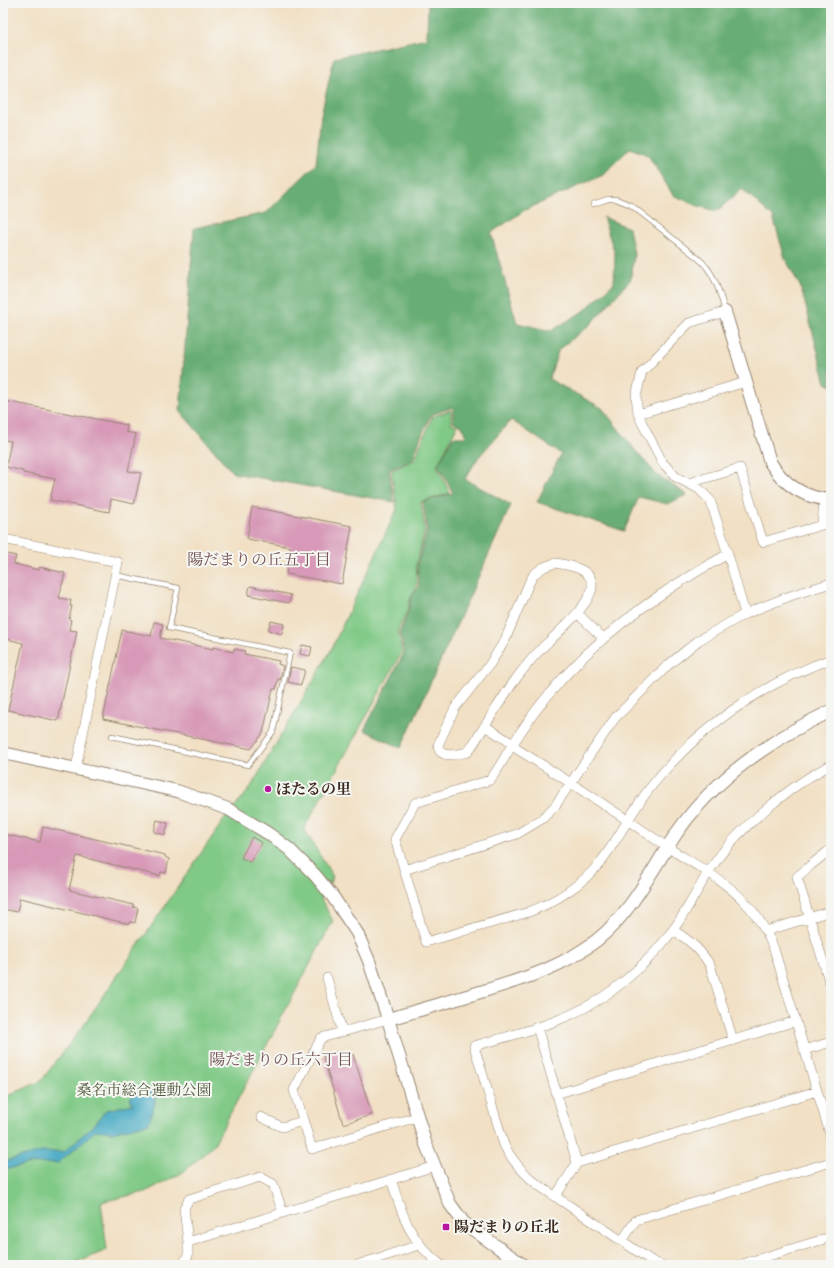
<svg xmlns="http://www.w3.org/2000/svg" width="834" height="1268" font-family="'IM FELL Great Primer','Noto Serif JP',serif">
  <style>
    .green { fill: #80c986; stroke: #5e7a52 }
    .forest { fill: #68ad73; stroke: #526c48 }
    .water { fill: #42a8c2; stroke: #3e6970 }
    .building { fill: #d799b7 }
    .lines { fill: none; stroke-linecap: round; stroke-linejoin: round }
    .service-casing { stroke: #968571; stroke-width: 6 }
    .minor-casing { stroke: #968571; stroke-width: 10 }
    .tertiary-casing { stroke: #968571; stroke-width: 14 }
    .service { stroke: #fff; stroke-width: 4.5 }
    .minor { stroke: #fff; stroke-width: 9 }
    .tertiary { stroke: #fff; stroke-width: 12 }
    .poi-dot { fill: #b5179e; stroke: #f6f6f2; stroke-width: 1.5 }
    .labels { text-anchor: middle; dominant-baseline: central; stroke-width: 4; stroke-linejoin: round; paint-order: stroke }
    .poi-label { font-size: 15px; font-weight: bold; fill: #3b2a1e; stroke: #f6f6f2; text-anchor: start }
    .park-label { font-size: 15px; fill: #505a3d; stroke: #f6f6f2 }
    .neighbourhood-label { font-size: 16px; fill: #725154; stroke: #f6f6f2 }
  </style>
  <rect width="100%" height="100%" fill="#f6f6f2"/>
  <filter id="ink" filterUnits="userSpaceOnUse"><feTurbulence type="fractalNoise" baseFrequency=".025" numOctaves="2"/><feDisplacementMap in="SourceGraphic" scale="8" xChannelSelector="R" yChannelSelector="G"/><feConvolveMatrix kernelMatrix="1 2 1 2 8 2 1 2 1" color-interpolation-filters="sRGB"/></filter>
  <filter id="wash" filterUnits="userSpaceOnUse"><feTurbulence type="fractalNoise" baseFrequency=".012" numOctaves="4" result="noise"/><feDisplacementMap in="SourceGraphic" scale="16" xChannelSelector="R" yChannelSelector="G"/><feGaussianBlur stdDeviation="0.9" result="paint"/><feColorMatrix in="noise" values="0 0 0 0 0 0 0 0 0 0 0 0 0 0 0 0 0 1.4 0 .05"/><feComposite in="paint" operator="in"/></filter>
  <g filter="url(#wash)">
    <rect width="100%" height="100%" fill="#f1e0c4"/>
    <!-- green -->
    <path class="green" d="M451 410V423L457 426 437 466 450 493 421 502 425 530 416 565 417 586 411 596 407 613 398 630 402 652 304 829 333 877 321 899 333 921 213 1146 182 1173 145 1192 101 1202 107 1250 69 1265H18L3 1258V1098L41 1081 83 1026 223 821 249 790 330 652 397 509 391 471 415 459 432 417Z"/>
    <!-- forest -->
    <path class="forest" d="M428 3H831V386L826 383 801 288 785 258 773 217 742 189 717 211 698 206 673 195 648 155 630 148 603 175 525 210 491 233 517 323 551 331 585 310 614 283 615 254 603 217 629 228 634 254 631 279 591 324 559 349 549 379 602 408 635 450 657 475 687 495 667 504 639 497 624 531 537 502 561 454 511 420 478 458 465 479 511 505 401 748 364 730 404 653 400 631 408 613 412 596 419 586 417 565 427 530 423 502 453 493 438 465 453 437H466L462 426 453 422V407L431 415 422 434 413 459 389 470 394 502 233 473 180 411 194 228 266 213 316 164 321 115 334 58 427 38Z"/>
    <!-- water -->
    <path class="water" d="M140 1088 151 1089 156 1098 149 1123 112 1132 96 1130 58 1163 30 1164 3 1170V1162L41 1152H64L96 1123 106 1110 133 1104 130 1098Z"/>
    <g id="blocks">
      <!-- building -->
      <path class="building" d="M5 401 127 425 126 432 136 434 128 471 141 473 134 504 111 499 109 512 50 500 55 479 23 473V471L6 467 11 441 3 440V409Z
        M252 507 352 526 342 584 286 574 291 547 247 539Z
        M3 553 16 556 14 564 39 570V567L65 573 59 598 71 600 70 606H72L69 619 71 620 69 630 77 631 58 721 8 710 23 643 3 638Z
        M250 586 291 595 289 603 248 595Z
        M271 621 284 624 282 634 268 630Z
        M154 622 163 624 160 638 213 649V647L233 652 234 649 245 651 244 654 279 661 278 664 283 666 280 680 278 679 276 689H273L263 733 251 749 103 719 122 630 151 636Z
        M302 645 312 647 310 656 300 654Z
        M291 667 305 670 301 685 288 682Z
        M157 820 168 823 165 835 154 832Z
        M43 827 165 855V857L169 859 166 873 161 872 160 876 77 856 69 890 134 905 133 907 138 908 135 923 130 922 129 924 20 898 17 912 3 909V834L40 842Z
        M252 837 262 843 250 862 241 858Z
        M340 1051 342 1058 353 1054 372 1115 343 1124 323 1056Z"/>
    </g>
  </g>
  <g filter="url(#ink)">
    <use href="#blocks" fill-opacity="0" stroke="#968571" stroke-width="1"/>
    <g class="lines">
      <defs>
        <path id="service" d="M593 204 608 199H616L631 205 699 259C715 273 719 291 725 311
          M112 736 248 765 273 732 290 653 169 628 178 588 115 575"/>
        <path id="minor" d="M725 312 689 323 642 372 636 396 638 413 642 423 663 463 676 477 699 489 710 500 728 554 745 614
          M638 414 746 382
          M689 483 740 468 763 542 822 525 824 500
          M3 539 118 562 76 768
          M728 554C661 590 599 634 550 693 536 709 523 728 511 747 504 758 498 770 490 780L415 803 395 839 426 942 529 912C555 902 581 885 599 864 618 840 631 812 650 788 695 730 761 684 831 659
          M555 563C569 565 594 569 592 587 591 604 557 634 544 646 513 676 493 715 468 752 458 754 439 760 438 745L455 708 490 664 505 640 529 583 534 574 544 567Z
          M577 613 603 638
          M485 726 513 744
          M512 746C564 778 616 812 667 847 692 863 721 878 742 899 756 913 767 931 774 949L831 1137
          M831 849 811 865 797 877 831 987
          M404 870 517 834 542 819 555 806 615 718 667 666 699 640 745 614 790 596 831 583
          M673 930C690 941 699 948 710 965L733 1040
          M766 931 831 911
          M327 978 342 1031
          M388 1019 321 1038 294 1090 312 1149 417 1117
          M537 1027 577 1163
          M804 1050 831 1042
          M556 1094 796 1021
          M261 1117 282 1127 303 1121
          M391 1179C403 1217 409 1240 441 1265
          M555 1197 577 1163 817 1091
          M622 1241 636 1220 831 1162
          M188 1242 184 1208 189 1199 260 1177 273 1184 283 1213
          M182 1265 188 1256V1242L435 1166
          M357 1265 419 1245
          M661 1265 652 1261 538 1185C524 1174 512 1161 504 1145L474 1046C502 1038 531 1031 558 1020 589 1008 619 988 643 964 654 954 664 942 673 930 689 908 700 883 716 861 740 827 794 783 831 765
          M739 1265 831 1237"/>
        <path id="tertiary" d="M725 312 770 462C784 485 805 498 831 500
          M3 753 177 791 228 809 269 834 289 849 315 875 333 897 357 933 369 961 388 1019 425 1142 450 1204 464 1223 523 1265
          M388 1019C421 1010 454 1000 487 990 527 978 564 966 597 940 633 911 652 869 678 831 716 777 772 739 831 711"/>
      </defs>
      <!-- service casing -->
      <use href="#service" class="service-casing"/>
      <!-- minor casing -->
      <use href="#minor" class="minor-casing"/>
      <!-- tertiary casing -->
      <use href="#tertiary" class="tertiary-casing"/>
      <!-- service -->
      <use href="#service" class="service"/>
      <!-- minor -->
      <use href="#minor" class="minor"/>
      <!-- tertiary -->
      <use href="#tertiary" class="tertiary"/>
    </g>
  </g>
  <!-- markers -->
  <g class="poi-dot">
    <circle cx="268" cy="789" r="4"/>
    <rect x="442" y="1223" width="8" height="8" rx="2"/>
  </g>
  <g class="labels">
    <!-- poi labels -->
    <g class="poi-label">
      <text x="276" y="789">ほたるの里</text>
      <text x="454" y="1227">陽だまりの丘北</text>
    </g>
    <!-- park labels -->
    <g class="park-label">
      <text x="144" y="1090">桑名市総合運動公園</text>
    </g>
    <!-- neighbourhood labels -->
    <g class="neighbourhood-label">
      <text x="259" y="559">陽だまりの丘五丁目</text>
      <text x="281" y="1059">陽だまりの丘六丁目</text>
    </g>
  </g>
  <!-- margin -->
  <rect width="834" height="1268" fill="none" stroke="#f6f6f2" stroke-width="16"/>
</svg>
